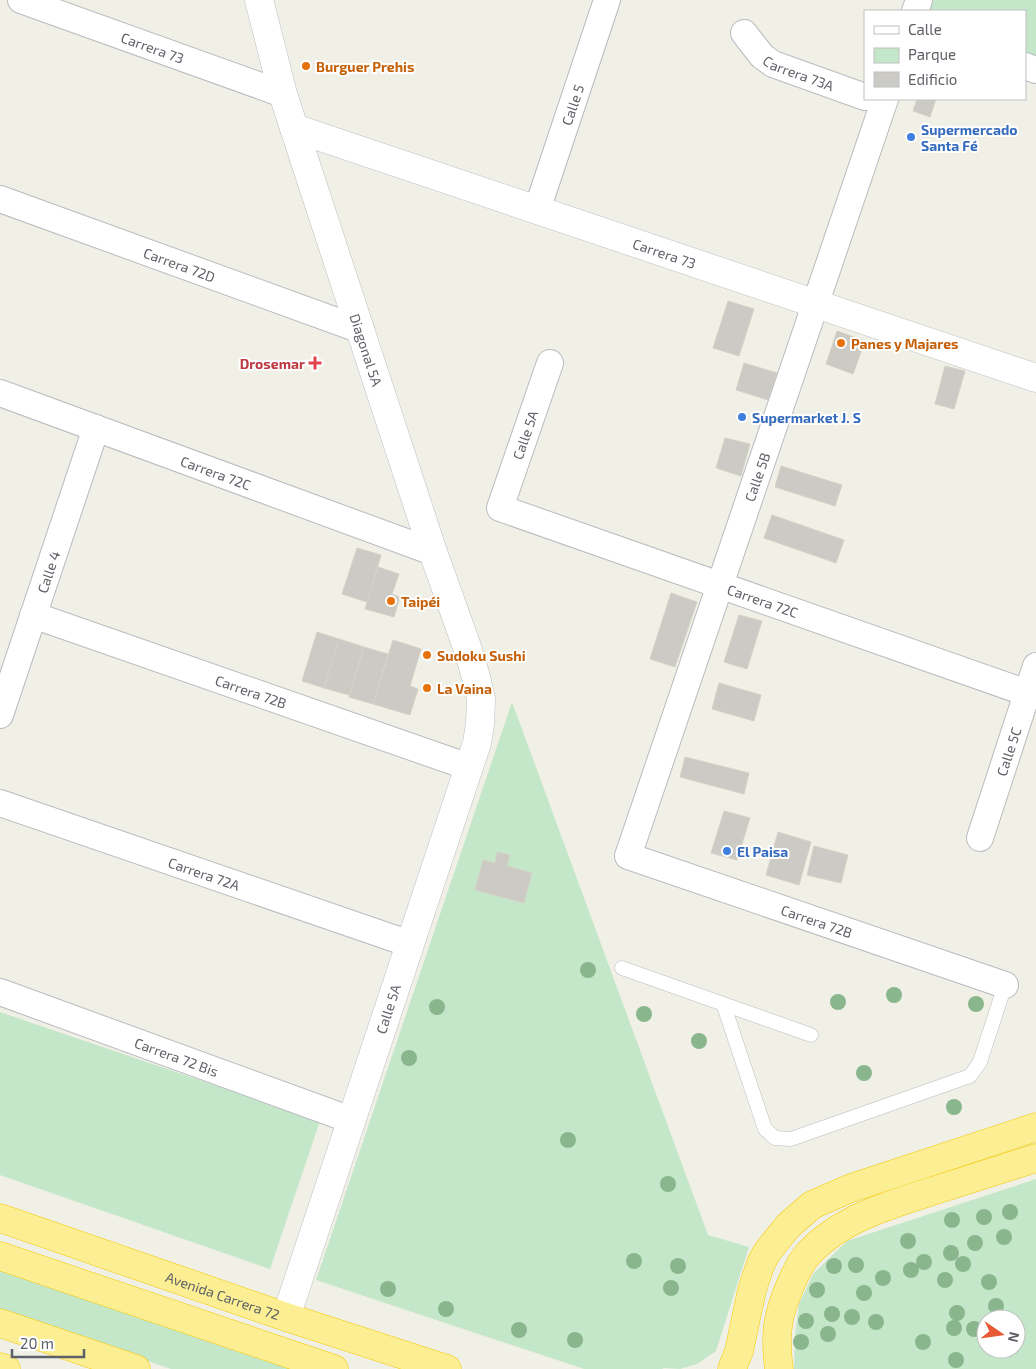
<svg xmlns="http://www.w3.org/2000/svg" width="1036" height="1369" font-family="'Exo 2',sans-serif">
  <style>
    .green { fill: #c5e7c9; fill-rule: evenodd }
    .building { fill: #cccac4; stroke: #d5d2c5 }
    .lines { fill: none; stroke-linecap: round; stroke-linejoin: round }
    .lane-casing { stroke: #b9bbc0; stroke-width: 15 }
    .street-casing { stroke: #b9bbc0; stroke-width: 28 }
    .secondary-casing { stroke: #bcbec4; stroke-width: 29 }
    .highway-casing { stroke: #f5c803; stroke-width: 29 }
    .lane { stroke: #fff; stroke-width: 14 }
    .street { stroke: #fff; stroke-width: 26 }
    .secondary { stroke: #fff; stroke-width: 28 }
    .highway { stroke: #fcee93; stroke-width: 28 }
    .tree { fill: #8ab68d }
    .food-dot { fill: #e8710a; stroke: #fff; stroke-width: 2 }
    .shop-dot { fill: #3f7fe0; stroke: #fff; stroke-width: 2 }
    .health-dot { fill: #e0444e; stroke: #fff; stroke-width: 2 }
    .labels { text-anchor: middle; dominant-baseline: central; stroke-width: 4; stroke-linejoin: round; paint-order: stroke }
    .street-label { font-size: 14px; fill: #5e6167; stroke: #fff }
    .food-label { font-size: 14px; font-weight: bold; fill: #c56008; stroke: #fff; text-anchor: start }
    .shop-label { font-size: 14px; font-weight: bold; fill: #366cbe; stroke: #fff; text-anchor: start }
    .health-label { font-size: 14px; font-weight: bold; fill: #be3a42; stroke: #fff; text-anchor: end }
  </style>
  <rect width="100%" height="100%" fill="#f0f0e7"/>
  <!-- green -->
  <path class="green" d="M932 0H1036V58L1025 54V11H928Z
    M512 702 708 1235 749 1247 716 1351 697 1364 680 1369 664 1368 662 1369H584L316 1280Z
    M0 1012 320 1121 270 1269 0 1175Z
    M1036 1179V1369H794L795 1336 799 1304 813 1274 847 1241ZM986 1319H1016V1349H986Z
    M0 1267 292 1369H171L0 1310Z"/>
  <!-- building -->
  <path class="building" d="M917 99H936L930 117 913 111Z
    M728 301 754 309 739 356 713 348Z
    M837 331 865 341 853 374 826 364Z
    M744 363 777 373 768 400 736 390Z
    M945 366 965 371 954 409 935 404Z
    M725 438 750 444 741 476 716 468Z
    M781 466 842 485 835 506 775 487Z
    M772 515 844 540 836 563 764 538Z
    M357 548 381 555 367 602 342 594Z
    M378 567 399 574 392 594 400 597 394 617 365 609Z
    M671 593 697 602 675 667 650 659Z
    M739 615 762 621 747 669 724 662Z
    M317 632 339 639 324 688 302 681Z
    M339 639 364 647 349 695 324 688Z
    M393 640 421 649 410 686 418 689 410 715 373 704Z
    M364 647 388 654 373 704 349 697Z
    M719 683 761 695 754 721 712 709Z
    M685 757 749 773 744 794 680 777Z
    M724 811 750 818 737 860 711 853Z
    M778 832 811 842 799 885 766 875Z
    M814 846 848 855 841 883 807 875Z
    M497 852 510 855 507 866 532 873 524 903 475 890 483 860 495 863Z"/>
  <g class="lines">
    <defs>
      <path id="lane" d="M622 968 811 1035
        M724 1006 765 1129 775 1138 791 1139 970 1076 980 1062 1005 985"/>
      <g id="street">
        <path id="s1" d="M21 0 283 94"/>
        <path d="M915 11 919 0"/>
        <path id="s2" d="M744 33 762 56 773 64 865 97"/>
        <path d="M1025 66 1036 70"/>
        <path id="s3" d="M885 99 628 856 1005 985"/>
        <path id="s4" d="M0 199 361 330"/>
        <path id="s5" d="M537 210 607 0"/>
        <path id="s6" d="M550 363 500 508 1027 693"/>
        <path id="s7" d="M0 393 433 552"/>
        <path id="s8" d="M33 615 469 767"/>
        <path id="s9" d="M0 715 96 428"/>
        <path id="s10" d="M0 803 410 944"/>
        <path id="s11" d="M980 838 1036 666"/>
        <path id="s12" d="M0 992 351 1120"/>
      </g>
      <g id="secondary">
        <path id="s13" d="M259 0 283 94 294 128 433 552 467 647 476 677 481 699 480 724 477 743 286 1317"/>
        <path id="s14" d="M294 128 1036 378"/>
      </g>
      <g id="highway">
        <path id="s15" d="M0 1218 286 1317 447 1369"/>
        <path d="M0 1256 334 1369"/>
        <path d="M0 1323 136 1369"/>
        <path d="M0 1367 6 1369"/>
        <path d="M732 1369 739 1351 752 1290 761 1263 767 1252 788 1226 812 1205 851 1188 1036 1127"/>
        <path d="M779 1369C777 1354 776 1334 779 1320 782 1303 796 1267 808 1254 842 1217 895 1203 942 1188 973 1178 1005 1168 1036 1158"/>
      </g>
    </defs>
    <!-- lane casing -->
    <use href="#lane" class="lane-casing"/>
    <!-- street casing -->
    <use href="#street" class="street-casing"/>
    <!-- secondary casing -->
    <use href="#secondary" class="secondary-casing"/>
    <!-- highway casing -->
    <use href="#highway" class="highway-casing"/>
    <!-- lane -->
    <use href="#lane" class="lane"/>
    <!-- street -->
    <use href="#street" class="street"/>
    <!-- secondary -->
    <use href="#secondary" class="secondary"/>
    <!-- highway -->
    <use href="#highway" class="highway"/>
  </g>
  <!-- trees -->
  <g class="tree">
    <circle cx="588" cy="970" r="8"/>
    <circle cx="894" cy="995" r="8"/>
    <circle cx="838" cy="1002" r="8"/>
    <circle cx="976" cy="1004" r="8"/>
    <circle cx="437" cy="1007" r="8"/>
    <circle cx="644" cy="1014" r="8"/>
    <circle cx="699" cy="1041" r="8"/>
    <circle cx="409" cy="1058" r="8"/>
    <circle cx="864" cy="1073" r="8"/>
    <circle cx="954" cy="1107" r="8"/>
    <circle cx="568" cy="1140" r="8"/>
    <circle cx="668" cy="1184" r="8"/>
    <circle cx="1010" cy="1212" r="8"/>
    <circle cx="984" cy="1217" r="8"/>
    <circle cx="952" cy="1220" r="8"/>
    <circle cx="1004" cy="1237" r="8"/>
    <circle cx="908" cy="1241" r="8"/>
    <circle cx="975" cy="1243" r="8"/>
    <circle cx="951" cy="1253" r="8"/>
    <circle cx="634" cy="1261" r="8"/>
    <circle cx="924" cy="1262" r="8"/>
    <circle cx="963" cy="1264" r="8"/>
    <circle cx="856" cy="1265" r="8"/>
    <circle cx="678" cy="1266" r="8"/>
    <circle cx="834" cy="1266" r="8"/>
    <circle cx="911" cy="1270" r="8"/>
    <circle cx="883" cy="1278" r="8"/>
    <circle cx="945" cy="1280" r="8"/>
    <circle cx="989" cy="1282" r="8"/>
    <circle cx="671" cy="1288" r="8"/>
    <circle cx="388" cy="1289" r="8"/>
    <circle cx="817" cy="1290" r="8"/>
    <circle cx="864" cy="1293" r="8"/>
    <circle cx="996" cy="1306" r="8"/>
    <circle cx="446" cy="1309" r="8"/>
    <circle cx="957" cy="1313" r="8"/>
    <circle cx="832" cy="1314" r="8"/>
    <circle cx="852" cy="1317" r="8"/>
    <circle cx="806" cy="1321" r="8"/>
    <circle cx="876" cy="1322" r="8"/>
    <circle cx="954" cy="1328" r="8"/>
    <circle cx="974" cy="1329" r="8"/>
    <circle cx="519" cy="1330" r="8"/>
    <circle cx="828" cy="1334" r="8"/>
    <circle cx="575" cy="1340" r="8"/>
    <circle cx="801" cy="1342" r="8"/>
    <circle cx="923" cy="1342" r="8"/>
    <circle cx="956" cy="1360" r="8"/>
  </g>
  <!-- markers -->
  <g class="food-dot">
    <circle cx="306" cy="66" r="5"/>
    <circle cx="841" cy="343" r="5"/>
    <circle cx="391" cy="601" r="5"/>
    <circle cx="427" cy="655" r="5"/>
    <circle cx="427" cy="688" r="5"/>
  </g>
  <g class="shop-dot">
    <circle cx="911" cy="137" r="5"/>
    <circle cx="742" cy="417" r="5"/>
    <circle cx="727" cy="851" r="5"/>
  </g>
  <path class="health-dot" d="M312.5 355.5h5v5h5v5h-5v5h-5v-5h-5v-5h5z"/>
  <g class="labels">
    <!-- street labels -->
    <g class="street-label">
      <text stroke="none"><textPath href="#s1" startOffset="140">Carrera 73</textPath></text>
      <text stroke="none"><textPath href="#s2" startOffset="70">Carrera 73A</textPath></text>
      <text stroke="none"><textPath href="#s5" startOffset="111">Calle 5</textPath></text>
      <text stroke="none"><textPath href="#s14" startOffset="391">Carrera 73</textPath></text>
      <text stroke="none"><textPath href="#s4" startOffset="191">Carrera 72D</textPath></text>
      <text stroke="none"><textPath href="#s13" startOffset="366">Diagonal 5A</textPath></text>
      <text transform="translate(525 435) rotate(-71)">Calle 5A</text>
      <text stroke="none"><textPath href="#s7" startOffset="230">Carrera 72C</textPath></text>
      <text transform="translate(757 477) rotate(-71)">Calle 5B</text>
      <text stroke="none"><textPath href="#s9" startOffset="151">Calle 4</textPath></text>
      <text stroke="none"><textPath href="#s6" startOffset="432">Carrera 72C</textPath></text>
      <text stroke="none"><textPath href="#s8" startOffset="231">Carrera 72B</textPath></text>
      <text stroke="none"><textPath href="#s11" startOffset="91">Calle 5C</textPath></text>
      <text stroke="none"><textPath href="#s10" startOffset="216">Carrera 72A</textPath></text>
      <text stroke="none"><textPath href="#s3" startOffset="999">Carrera 72B</textPath></text>
      <text transform="translate(388 1009) rotate(-72)">Calle 5A</text>
      <text stroke="none"><textPath href="#s12" startOffset="188">Carrera 72 Bis</textPath></text>
      <text stroke="none"><textPath href="#s15" startOffset="236">Avenida Carrera 72</textPath></text>
    </g>
    <!-- food labels -->
    <g class="food-label">
      <text x="316" y="66">Burguer Prehis</text>
      <text x="851" y="343">Panes y Majares</text>
      <text x="401" y="601">Taipéi</text>
      <text x="437" y="655">Sudoku Sushi</text>
      <text x="437" y="688">La Vaina</text>
    </g>
    <!-- shop labels -->
    <g class="shop-label">
      <text x="921" y="129">Supermercado<tspan x="921" dy="16">Santa Fé</tspan></text>
      <text x="752" y="417">Supermarket J. S</text>
      <text x="737" y="851">El Paisa</text>
    </g>
    <!-- health labels -->
    <g class="health-label">
      <text x="305" y="363">Drosemar</text>
    </g>
  </g>
  <!-- legend -->
  <rect x="864" y="10" width="162" height="90" fill="#ffffff" stroke="#bfc0c2"/>
  <rect x="874" y="26" width="25" height="8" fill="#ffffff" stroke="#bfc0c2"/>
  <text x="908" y="35" font-size="15" fill="#5e6167">Calle</text>
  <rect x="874" y="48" width="25" height="15" fill="#c5e7c9" stroke="#bfc0c2"/>
  <text x="908" y="60" font-size="15" fill="#5e6167">Parque</text>
  <rect x="874" y="72" width="25" height="15" fill="#cccac4" stroke="#bfc0c2"/>
  <text x="908" y="85" font-size="15" fill="#5e6167">Edificio</text>
  <!-- north arrow -->
  <g transform="translate(1001 1334) rotate(103)"><circle r="24" fill="#ffffff" stroke="#bfc0c2"/>
  <path d="M0-4L9 19L0 12L-9 19Z" fill="#e85a36"/>
  <text y="-8" font-size="14" font-weight="bold" text-anchor="middle" fill="#5e6167">N</text>
  </g>
  <!-- scale -->
  <path d="M12 1349v8h72v-8" fill="none" stroke="#5e6167" stroke-width="2.5"/>
  <text x="20" y="1349" font-size="15" fill="#5e6167" stroke="#ffffff" stroke-width="4" paint-order="stroke">20 m</text>
</svg>
